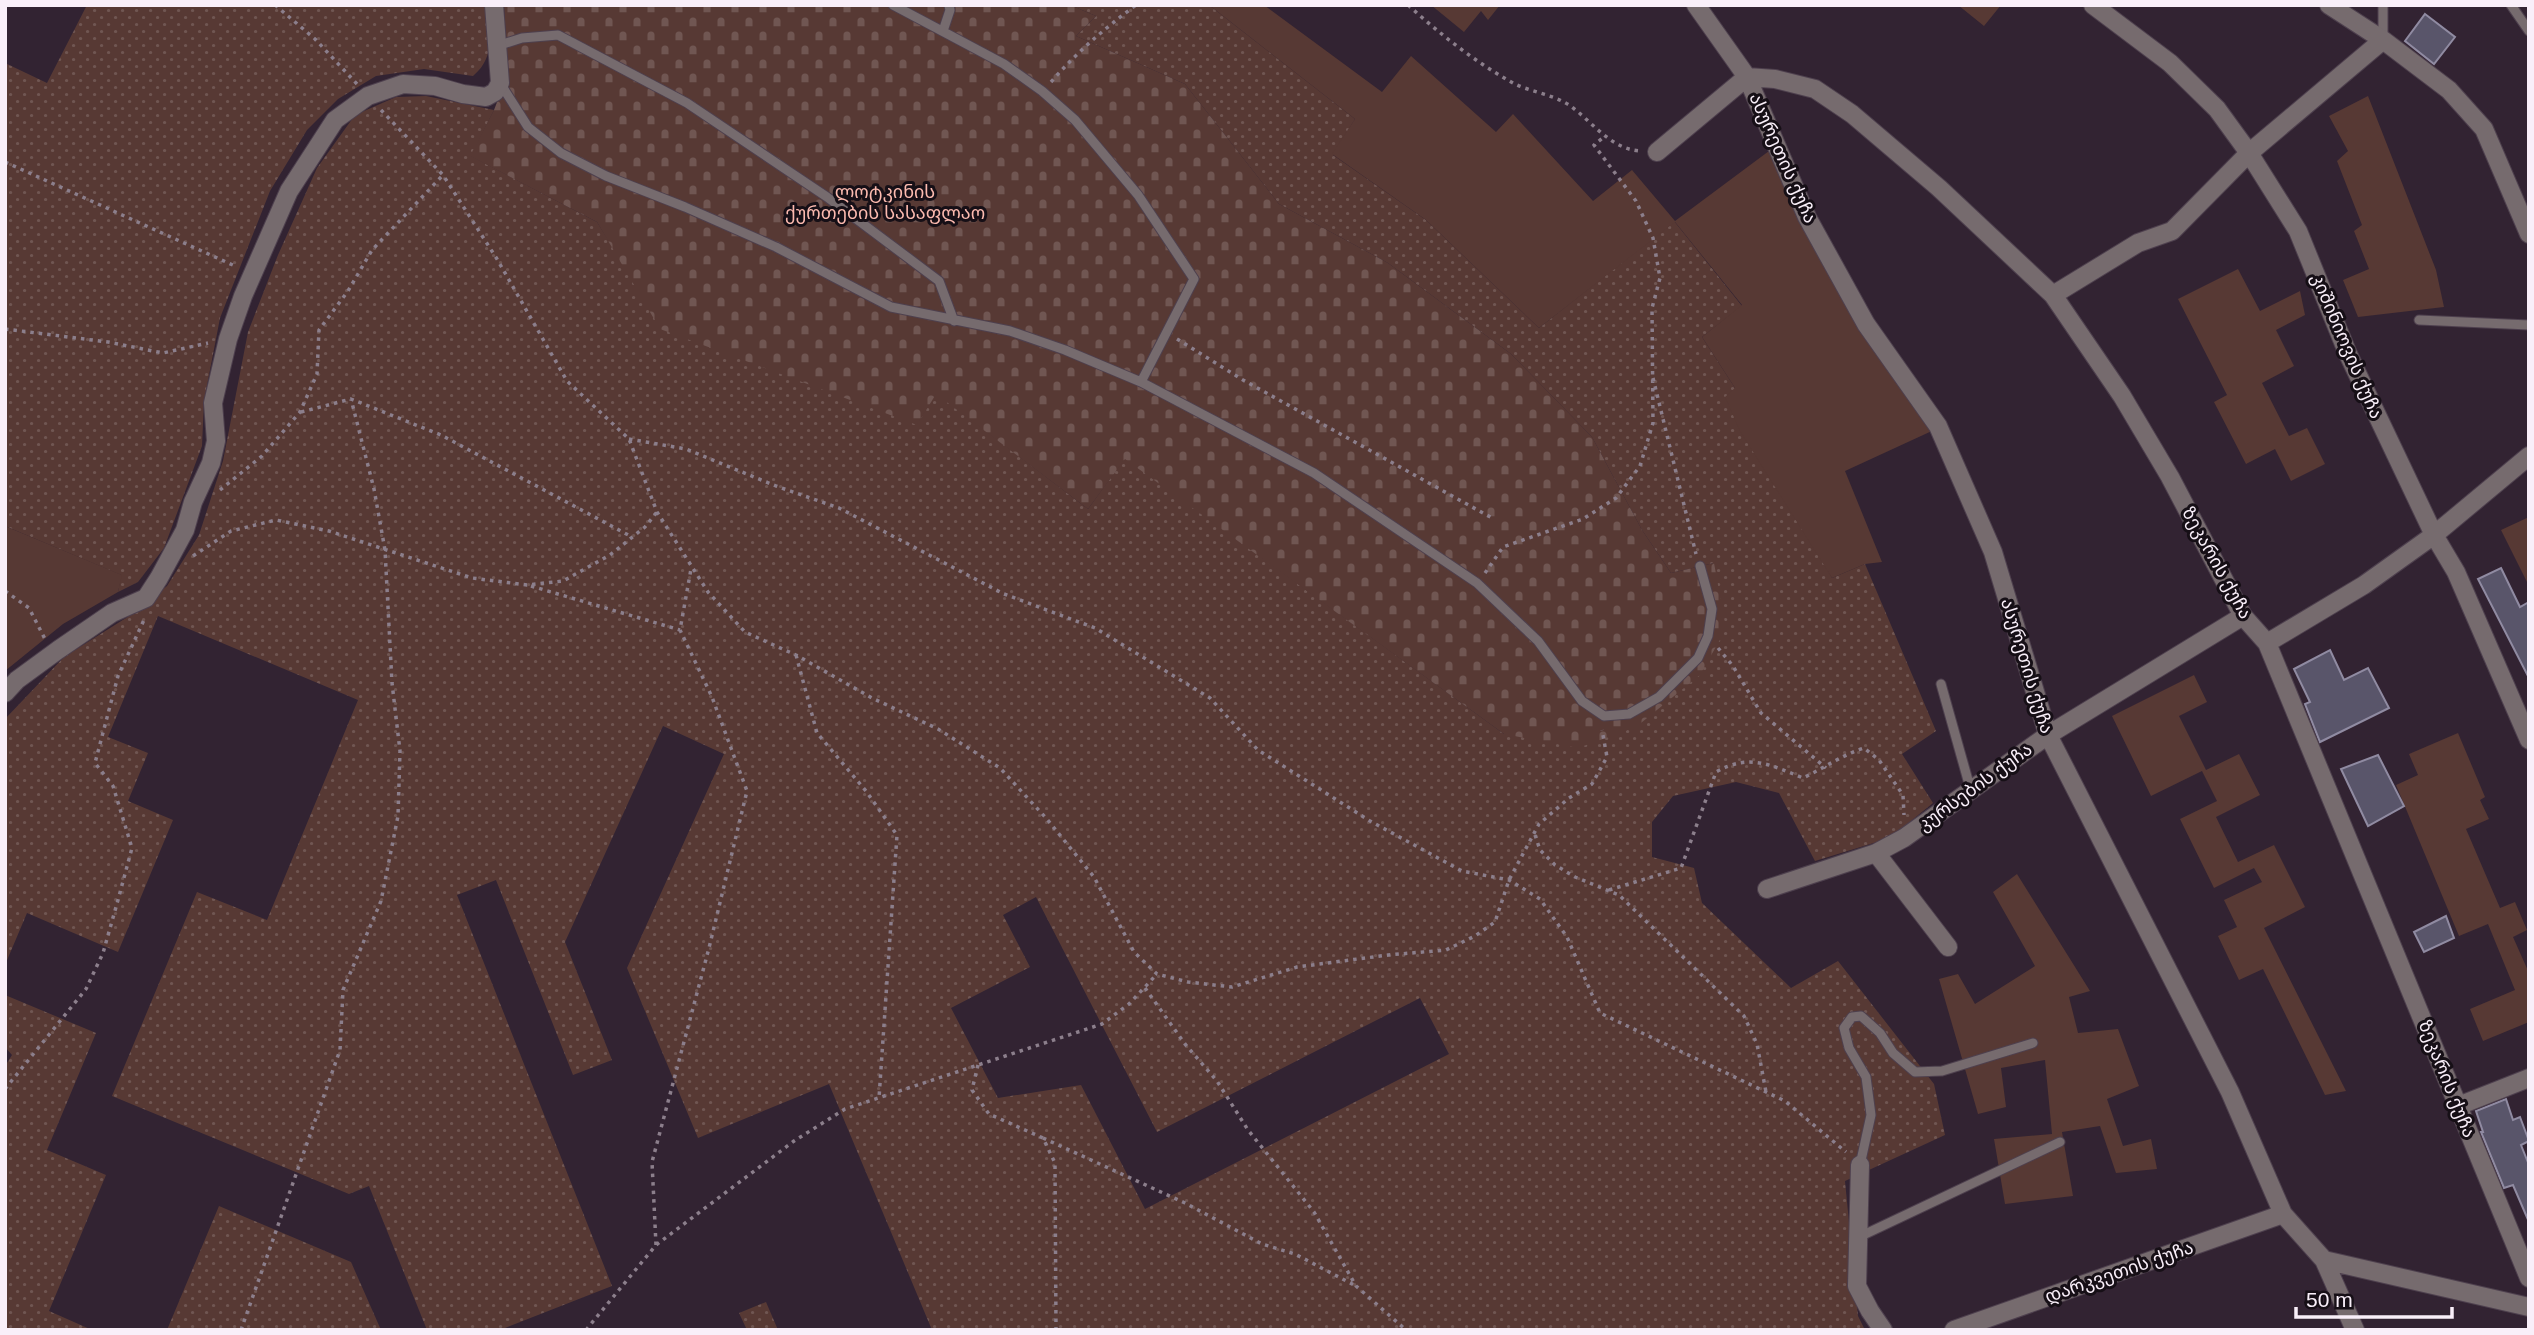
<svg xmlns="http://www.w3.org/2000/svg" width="2534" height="1335" font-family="Helvetica,'Noto Sans Georgian',sans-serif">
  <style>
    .grass { fill: url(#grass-dots); fill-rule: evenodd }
    .cemetery { fill: url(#cemetery-stones) }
    .garden { fill: #573934 }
    .building { fill: #59556a; stroke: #908ba2; stroke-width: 2 }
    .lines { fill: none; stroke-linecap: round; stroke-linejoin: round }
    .service-casing { stroke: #4e404e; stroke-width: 11 }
    .minor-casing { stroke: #4e404e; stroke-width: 20 }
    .path { stroke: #8c7f8c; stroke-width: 3.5; stroke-dasharray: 3.5 5; stroke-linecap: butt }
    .service { stroke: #766b6e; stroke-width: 9 }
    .minor { stroke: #766b6e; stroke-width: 18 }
    .labels { text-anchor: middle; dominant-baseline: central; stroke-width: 6; stroke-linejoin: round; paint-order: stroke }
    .street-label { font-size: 18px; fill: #f9eff9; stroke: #160f16 }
    .park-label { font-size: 18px; fill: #fcbaaf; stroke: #160f16 }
  </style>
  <defs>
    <pattern id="grass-dots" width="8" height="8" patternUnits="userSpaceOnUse" patternTransform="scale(1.75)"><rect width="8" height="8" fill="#573934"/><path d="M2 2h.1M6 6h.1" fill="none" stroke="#705652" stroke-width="1.8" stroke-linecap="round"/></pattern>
    <pattern id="cemetery-stones" width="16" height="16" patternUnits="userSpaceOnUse" patternTransform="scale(1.75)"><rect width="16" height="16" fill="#573934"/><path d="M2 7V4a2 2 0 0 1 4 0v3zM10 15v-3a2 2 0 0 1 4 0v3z" fill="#705652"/></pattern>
  </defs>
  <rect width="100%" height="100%" fill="#322332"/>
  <!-- grass -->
  <path class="grass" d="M87 5H486C488 33 497 56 473 76L424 69 376 76 338 99 307 130 270 191 220 318 204 401 202 446 164 548 138 582 118 592 121 575 5 526V63L47 83Z
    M1070 5H1209L1355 119 1333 155 1426 220 1539 328 1674 221 1742 306 1702 337 1735 388 1832 578 1865 564 1936 731 1902 754 1933 803 1890 838 1815 861 1779 793 1736 782 1673 796 1652 822V857L1694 868 1702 903 1791 988 1838 961 1934 1084 1945 1135 1845 1181 1858 1316 1865 1330H932L829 1084 698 1138 627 968 724 754 663 726 565 942 612 1060 573 1075 496 880 457 895 612 1286 500 1330H427L369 1186 349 1194 112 1096 197 892 267 920 358 700 158 616 108 737 148 753 128 801 173 820 118 952 27 913 5 965V719L64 657 126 618 167 586 199 535 223 461 248 332 278 255 317 168 355 115 396 97 426 96 494 110 471 156 597 222 620 259 917 424 936 393 1088 509 1125 458 1504 734 1714 563 1671 573 1642 530 1592 437 1511 354 1388 263 1279 204 1185 84 1076 36 1096 16ZM1036 897 1157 1132 1420 998 1449 1054 1145 1209 1081 1085 998 1098 951 1008 1030 967 1003 915Z
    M5 995 96 1033 47 1150 106 1175 49 1311 92 1330H5V1066L12 1055 5 1047Z
    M219 1206 351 1262 381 1330H167Z
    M766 1302 778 1330H747L739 1313Z"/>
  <!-- cemetery -->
  <path class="cemetery" d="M504 5H1070L1096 16 1076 36 1185 84 1279 204 1388 263 1511 354 1592 437 1642 530 1671 573 1714 563 1726 629 1700 675 1636 727 1578 748 1504 734 1125 459 1088 509 936 394 917 425 660 329 597 222 470 156 494 110 508 74Z"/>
  <!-- garden -->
  <path class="garden" d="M1209 5H1264L1382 92 1411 56 1496 132 1513 114 1593 201 1632 170 1675 221 1769 151 1934 430 1845 471 1882 562 1865 564 1832 578 1740 431 1725 397 1735 388 1702 337 1742 305 1675 222 1539 328 1426 220 1332 154 1355 119Z
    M1431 5H1500L1488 20 1481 11 1464 32Z
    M1958 5H2001L1984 26Z
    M2368 96 2436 270 2444 307 2358 317 2343 280 2369 269 2354 231 2362 225 2337 161 2348 151 2329 116Z
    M2238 269 2260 311 2300 291 2305 315 2276 330 2294 366 2262 383 2289 436 2307 428 2325 464 2291 481 2275 449 2246 464 2214 402 2227 395 2178 299Z
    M2529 517V581L2527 582 2501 530Z
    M5 526 122 575 118 592 63 624 5 671Z
    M2194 675 2207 702 2179 716 2206 770 2239 754 2260 795 2216 817 2238 862 2274 845 2305 907 2264 928 2346 1091 2325 1095 2263 969 2239 980 2218 936 2237 927 2224 900 2262 882 2254 868 2214 888 2180 819 2217 801 2202 771 2151 796 2112 716Z
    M2458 733 2485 797 2480 800 2489 819 2466 829 2500 908 2515 902 2527 930 2513 937 2529 973V1022L2483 1041 2470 1009 2515 990 2488 924 2459 936 2396 785 2418 775 2409 754Z
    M2017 874 2090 991 2069 997 2078 1033 2118 1029 2139 1086 2107 1099 2123 1146 2151 1139 2157 1169 2116 1173 2100 1126 2062 1132 2073 1196 2005 1204 1994 1139 2052 1134 2045 1060 2001 1068 2006 1107 1978 1114 1939 979 1958 974 1975 1004 2035 966 1993 892Z"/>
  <!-- building -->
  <path class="building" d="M2425 14 2455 37 2434 64 2405 41Z
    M2501 568 2520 607 2529 602V678L2478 579Z
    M2330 650 2344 680 2368 668 2389 708 2320 742 2305 704 2310 702 2294 669Z
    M2378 755 2404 806 2368 826 2341 769Z
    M2446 916 2454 938 2424 952 2414 932Z
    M2506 1099 2513 1120 2520 1117 2529 1141 2521 1145 2529 1165V1222L2513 1185 2504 1188 2481 1132H2483L2476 1111Z"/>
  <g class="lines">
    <defs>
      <path id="service" d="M893 5 1004 64 1042 91 1075 120 1138 195 1194 279 1141 382
        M2511 5 2529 31
        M943 31 950 10 949 5
        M2383 40V5
        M497 46 522 38 558 35 687 103 827 197 939 281 954 321
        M500 83 528 127 561 153 606 176 685 207 776 247 891 307 1010 331 1065 350 1141 382 1314 473 1477 583 1538 641 1582 701 1604 716 1629 714 1659 697 1698 658 1708 636 1712 609 1700 566
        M2419 320 2529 325
        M1941 684 1971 791
        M1860 1165 1871 1115 1866 1077 1849 1048 1844 1028 1852 1017 1861 1016 1880 1033 1893 1053 1915 1072 1942 1071 2033 1043
        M1859 1237 2060 1142"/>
      <path id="minor" d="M1696 5 1747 77 1807 217 1866 324 1938 426 1993 552 2048 735 2230 1092 2283 1214 2324 1260 2355 1330
        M2093 5 2170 63 2217 109 2249 153 2298 231 2348 354 2434 535 2456 572 2529 740
        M2329 5 2383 40 2449 90 2484 129 2529 234
        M1657 152 1747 77 1775 79 1815 89 1852 114 1939 188 2053 295 2122 396 2170 477 2243 616 2267 643 2529 1278
        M2053 295 2138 243 2172 231 2249 153 2383 40
        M2267 643 2364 585 2434 535 2529 456
        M5 693 17 680 58 650 112 613 146 598 159 578 185 530 193 502 211 463 216 441 213 403 228 339 243 296 289 191 335 120 368 96 403 84 435 86 463 94 486 97 495 92 500 83 494 5
        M1876 853 1948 947
        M1767 889 1876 853 1904 838 2048 735 2243 616
        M2458 1106 2529 1078
        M1860 1165 1857 1286 1870 1311 1883 1330
        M2324 1260 2529 1307
        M1954 1330 2283 1214"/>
    </defs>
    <!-- service casing -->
    <use href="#service" class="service-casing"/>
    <!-- minor casing -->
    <use href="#minor" class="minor-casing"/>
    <!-- path -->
    <path class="path" d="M275 5 315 39 357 84
      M1408 5C1440 34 1475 62 1513 83 1530 92 1552 94 1569 105 1592 121 1610 149 1640 151
      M1051 82C1077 52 1104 29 1136 5
      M381 110 443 175 497 259 567 381 629 439 657 512 708 592 745 632 796 655 872 698 938 729 1000 768 1046 818 1094 877 1134 952 1157 974 1188 982 1232 987 1297 967 1388 955 1446 950 1475 936 1495 922 1509 880 1539 824 1569 798 1592 784 1607 757 1602 730
      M5 162 235 266
      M5 329 108 342 163 353 208 343
      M1177 339 1243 380 1492 518
      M1653 378 1696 554
      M301 412 351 399 441 435 632 537
      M629 439 686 449 776 486 839 508 1004 594 1095 628 1210 698 1258 750 1370 821 1462 871 1509 880 1540 899 1567 937 1600 1013 1785 1101 1846 1152
      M220 490 262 456 300 412 317 374 319 330 348 291 372 250 443 175
      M193 556 231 531 276 520 329 531 472 578 527 585 563 581 610 555 645 527 657 512
      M1485 573 1503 547 1583 519 1616 498 1640 466 1653 423 1652 308 1660 278 1653 238 1636 201 1594 145 1605 136
      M531 586 680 630
      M5 591 29 608 45 639
      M1718 648 1733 666 1761 713 1826 768
      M796 655 817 733 866 791 897 835 879 1098
      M1535 835 1540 850 1555 865 1575 877 1619 895 1744 1016 1757 1044 1766 1092
      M1609 890 1681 868 1716 772C1749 753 1771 765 1803 778 1824 768 1842 755 1864 748L1879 760 1903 795 1904 815
      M1145 988 1185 1044 1217 1081 1248 1130 1314 1212 1356 1286 1406 1330
      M978 1065 972 1090 989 1114 1043 1138 1055 1163 1056 1330
      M5 1089 86 989 103 953 118 900 132 848 113 786 95 763 118 676 144 620
      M1043 1138 1185 1203 1262 1244 1295 1254 1354 1285
      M656 1245 652 1162 709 948 747 791 712 697 680 630 691 569
      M241 1330 340 1050 343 990 381 901 398 816 400 751 392 683 385 550 374 489 351 399
      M586 1330 656 1245 794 1141 845 1109 1102 1024 1129 1004 1157 974"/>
    <!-- service -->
    <use href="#service" class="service"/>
    <!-- minor -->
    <use href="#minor" class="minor"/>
  </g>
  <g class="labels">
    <!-- street labels -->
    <g class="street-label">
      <text transform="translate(1783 158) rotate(66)">ასურეთის ქუჩა</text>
      <text transform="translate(2347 346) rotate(67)">კიშინიოვის ქუჩა</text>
      <text transform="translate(2217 563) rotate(61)">ზეკარის ქუჩა</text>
      <text transform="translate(2027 666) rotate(73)">ასურეთის ქუჩა</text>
      <text transform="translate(1975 787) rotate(-36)">კურსების ქუჩა</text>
      <text transform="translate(2447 1079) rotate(68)">ზეკარის ქუჩა</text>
      <text transform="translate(2119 1272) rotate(-19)">დარკვეთის ქუჩა</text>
    </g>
    <!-- park labels -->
    <g class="park-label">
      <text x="885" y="192">ლოტკინის<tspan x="885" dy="21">ქურთების სასაფლაო</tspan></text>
    </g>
  </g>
  <!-- border -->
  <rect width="2534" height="1335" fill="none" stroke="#f9eff9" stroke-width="14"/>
  <!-- scale -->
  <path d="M2296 1307v10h156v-10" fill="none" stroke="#f9eff9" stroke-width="3.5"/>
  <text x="2306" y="1307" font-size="21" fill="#f9eff9" stroke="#160f16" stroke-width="5" paint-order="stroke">50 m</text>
</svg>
